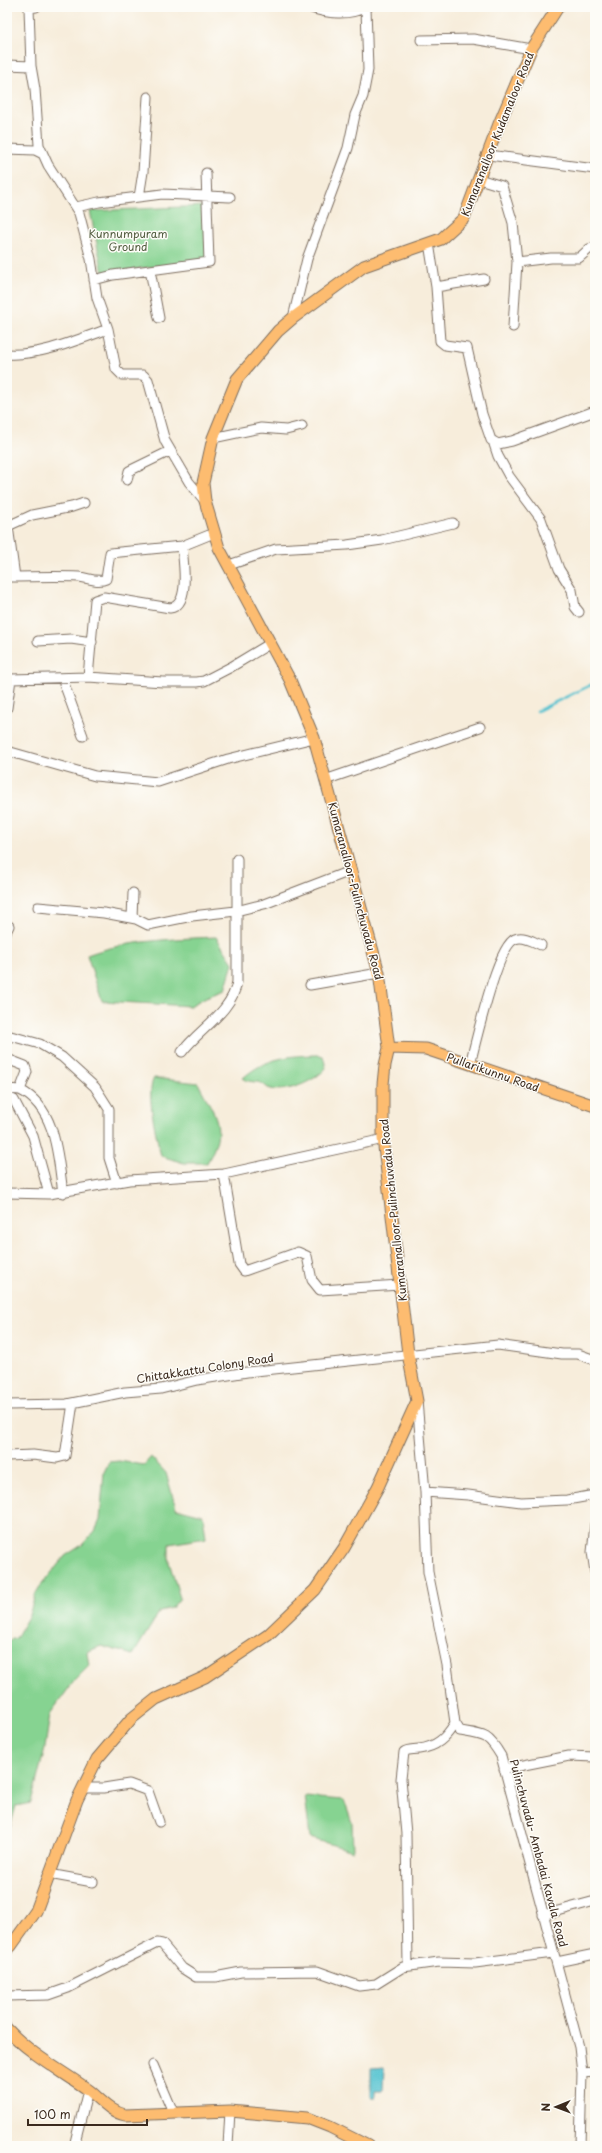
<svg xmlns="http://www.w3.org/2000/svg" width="602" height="2153" font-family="'Playpen Sans',sans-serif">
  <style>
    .green { fill: #86d391; stroke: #607e58 }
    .water { fill: #58c4d1; stroke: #4a7778 }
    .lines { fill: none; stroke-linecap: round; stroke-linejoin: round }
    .stream { stroke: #58c4d1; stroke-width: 2.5 }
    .minor-casing { stroke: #7d6e60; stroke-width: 11 }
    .major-casing { stroke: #7d6e60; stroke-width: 13 }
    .minor { stroke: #fff; stroke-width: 9 }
    .major { stroke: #fdbc6f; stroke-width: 11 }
    .labels { text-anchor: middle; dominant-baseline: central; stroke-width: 3; stroke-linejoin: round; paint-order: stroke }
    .street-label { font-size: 11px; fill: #3b2a1e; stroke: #fdfcf7 }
    .park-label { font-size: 11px; fill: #525d40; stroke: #fdfcf7 }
  </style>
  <rect width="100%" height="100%" fill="#fdfcf7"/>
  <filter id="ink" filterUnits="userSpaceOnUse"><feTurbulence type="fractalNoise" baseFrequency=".025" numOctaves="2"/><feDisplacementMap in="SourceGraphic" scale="8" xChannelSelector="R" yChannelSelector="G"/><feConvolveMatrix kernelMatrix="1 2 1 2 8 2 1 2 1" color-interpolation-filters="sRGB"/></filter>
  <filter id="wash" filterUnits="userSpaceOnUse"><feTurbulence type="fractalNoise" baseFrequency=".012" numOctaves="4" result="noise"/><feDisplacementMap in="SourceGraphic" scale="16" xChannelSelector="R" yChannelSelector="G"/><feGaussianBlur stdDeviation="0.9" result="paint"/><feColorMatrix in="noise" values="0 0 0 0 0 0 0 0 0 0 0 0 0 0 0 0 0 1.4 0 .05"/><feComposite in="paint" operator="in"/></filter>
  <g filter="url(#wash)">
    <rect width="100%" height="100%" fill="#f7eddb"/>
    <!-- green -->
    <path class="green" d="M205 206 208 260 103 273 90 211Z
      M216 937 233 963 225 990 206 997 190 1006 102 1001 87 955C128 940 172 939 216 937Z
      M320 1055 323 1056 326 1068C316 1081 284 1095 268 1088 266 1087 265 1085 263 1084 256 1080 250 1084 243 1078 265 1058 290 1055 320 1055Z
      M154 1078 198 1083C215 1116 228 1126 207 1163H184L161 1156C157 1138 145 1093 154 1078Z
      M151 1457 166 1473 176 1508 203 1515 206 1538 169 1544V1562L180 1598 172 1608 160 1611 133 1655 101 1646 87 1652 89 1666 74 1681 50 1714 45 1748 31 1803 16 1806 7 1838V1641L16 1638 29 1615 36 1593 39 1588 65 1556 82 1545 95 1531 100 1520 104 1472 109 1462 119 1461 144 1465Z
      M305 1797 344 1800 352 1823 353 1851 310 1838Z"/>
    <!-- water -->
    <path class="water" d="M384 2067 383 2090H376V2097H371V2068Z"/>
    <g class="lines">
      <!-- stream -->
      <path class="stream" d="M537 711 595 683"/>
    </g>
  </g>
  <g filter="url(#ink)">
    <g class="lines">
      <defs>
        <path id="minor" d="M309 7C327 14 349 16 366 7
          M421 40 473 39 531 49
          M7 65 31 66 35 89 39 145 48 165 79 213 91 259 97 298 108 329 116 369 122 375H143L148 380 165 441 189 482 205 501
          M31 66 29 8 36 7
          M7 149 35 150 43 154
          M489 155 595 169
          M479 179 502 186 513 223 517 262 551 258H579L589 249 595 247
          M139 197 143 172 148 97
          M76 207 99 202 162 194 230 197
          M429 243 436 287 440 341 445 345 467 348 482 414 491 440 498 444 512 441 595 411
          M150 270 209 262 206 173
          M94 280 113 275 150 270 159 318
          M436 287 484 279
          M293 318 307 259 348 148 355 115 363 96 368 70 366 8 368 7
          M513 327 517 262
          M7 354C40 356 77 340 108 329
          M213 438 261 428 286 430 302 426
          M493 441 498 456 509 476 541 519 559 569 572 590 575 607 579 612
          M127 480 129 471 170 451
          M7 525 8 526 32 515 72 507 84 503
          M8 526 15 577
          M229 565 276 549 347 545 382 540 453 523
          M7 577C31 577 55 576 79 577 88 578 98 583 106 579L110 553 182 546 214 533
          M38 641 71 639 92 642
          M88 677 95 600 104 597 170 608C191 606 183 561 182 546
          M62 678 83 736
          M7 708 11 679 88 677 163 682H197L204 681 231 667 271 643
          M7 751 95 776 158 782 228 759 314 738
          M325 780 480 727
          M38 907 104 913 136 919 148 925 192 916 236 911 264 904 350 871
          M132 918 133 893
          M7 930 9 926
          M310 985 379 973
          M7 1035 40 1044 62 1057 95 1087 109 1109V1158L117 1183
          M182 1052C199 1029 232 1012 237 982V859
          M7 1059 25 1066 27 1072 20 1090 7 1089
          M470 1064C476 1042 497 946 515 939 523 935 534 942 541 945
          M20 1090C57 1108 58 1159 63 1193
          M7 1097 14 1100 33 1136 49 1194
          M224 1174 239 1264 244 1271 298 1252 307 1256 312 1280 320 1290 400 1285
          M7 1193 49 1194 129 1180 224 1174 384 1139
          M417 1401 425 1492 428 1572 447 1665 455 1723 460 1731C485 1735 488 1734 501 1756L579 2047 582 2073 580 2146
          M7 1405 67 1404 125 1392 161 1389 197 1380 247 1372 498 1345 562 1354H578L595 1360
          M7 1456 33 1455 57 1458 65 1456 73 1403
          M425 1492 468 1495 521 1502 567 1500 595 1495
          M595 1524 592 1552 595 1572
          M504 1769 569 1756 595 1757
          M83 1788H104L129 1784 148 1791 159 1822
          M49 1874 93 1882
          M543 1915 595 1901
          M557 1962 595 1954
          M408 1966 406 1834 401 1779 404 1752C408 1749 413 1750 419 1749 436 1747 446 1738 455 1723
          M7 1996 48 1995 68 1988 157 1943 162 1944 182 1968 196 1977H215L241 1972 317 1971 359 1986 376 1984 403 1967 439 1962 475 1963 553 1953
          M153 2065 173 2112
          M582 2073 595 2072
          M74 2146 88 2090
          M228 2146 230 2111"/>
        <path id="major" d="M389 1048 426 1049 595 1106
          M7 1949 11 1946 36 1911 77 1800 97 1759 131 1719 156 1699 205 1677 268 1635 315 1590 344 1548 378 1487 417 1401 408 1354 383 1138V1084L385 1065 389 1048 379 973 314 738 290 680 219 548 205 501 203 483 213 438 237 379 278 331 293 318 364 266 441 239 464 218 499 124 531 49 558 7
          M7 2029C30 2054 62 2071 90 2091 101 2100 111 2112 125 2115L230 2111 307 2118 330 2127 368 2146"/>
      </defs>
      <!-- minor casing -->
      <use href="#minor" class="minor-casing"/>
      <!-- major casing -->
      <use href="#major" class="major-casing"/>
      <!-- minor -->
      <use href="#minor" class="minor"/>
      <!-- major -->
      <use href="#major" class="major"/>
    </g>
  </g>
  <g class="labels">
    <!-- street labels -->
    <g class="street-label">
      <text transform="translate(497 134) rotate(-68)">Kumaranalloor Kudamaloor Road</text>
      <text transform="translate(356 891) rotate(75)">Kumaranalloor-Pulinchuvadu Road</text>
      <text transform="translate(493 1072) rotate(19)">Pullarikunnu Road</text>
      <text transform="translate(393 1210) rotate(-96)">Kumaranalloor-Pulinchuvadu Road</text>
      <text transform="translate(205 1368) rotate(-9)">Chittakkattu Colony Road</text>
      <text transform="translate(539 1853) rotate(75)">Pulinchuvadu- Ambadai Kavala Road</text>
    </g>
    <!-- park labels -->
    <g class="park-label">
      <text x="128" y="233">Kunnumpuram<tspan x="128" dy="13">Ground</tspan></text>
    </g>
  </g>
  <!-- margin -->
  <rect width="602" height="2153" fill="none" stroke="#fdfcf7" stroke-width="24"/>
  <!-- north arrow -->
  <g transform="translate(556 2107) rotate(269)" stroke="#fdfcf7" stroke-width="3" paint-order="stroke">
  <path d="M0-3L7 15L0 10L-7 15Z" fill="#3b2a1e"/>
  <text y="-6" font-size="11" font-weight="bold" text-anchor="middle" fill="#3b2a1e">N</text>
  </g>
  <!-- scale -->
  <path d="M28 2119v6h119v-6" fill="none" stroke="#3b2a1e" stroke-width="2"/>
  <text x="34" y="2119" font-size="12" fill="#3b2a1e" stroke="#fdfcf7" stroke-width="3" paint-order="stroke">100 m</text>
</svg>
